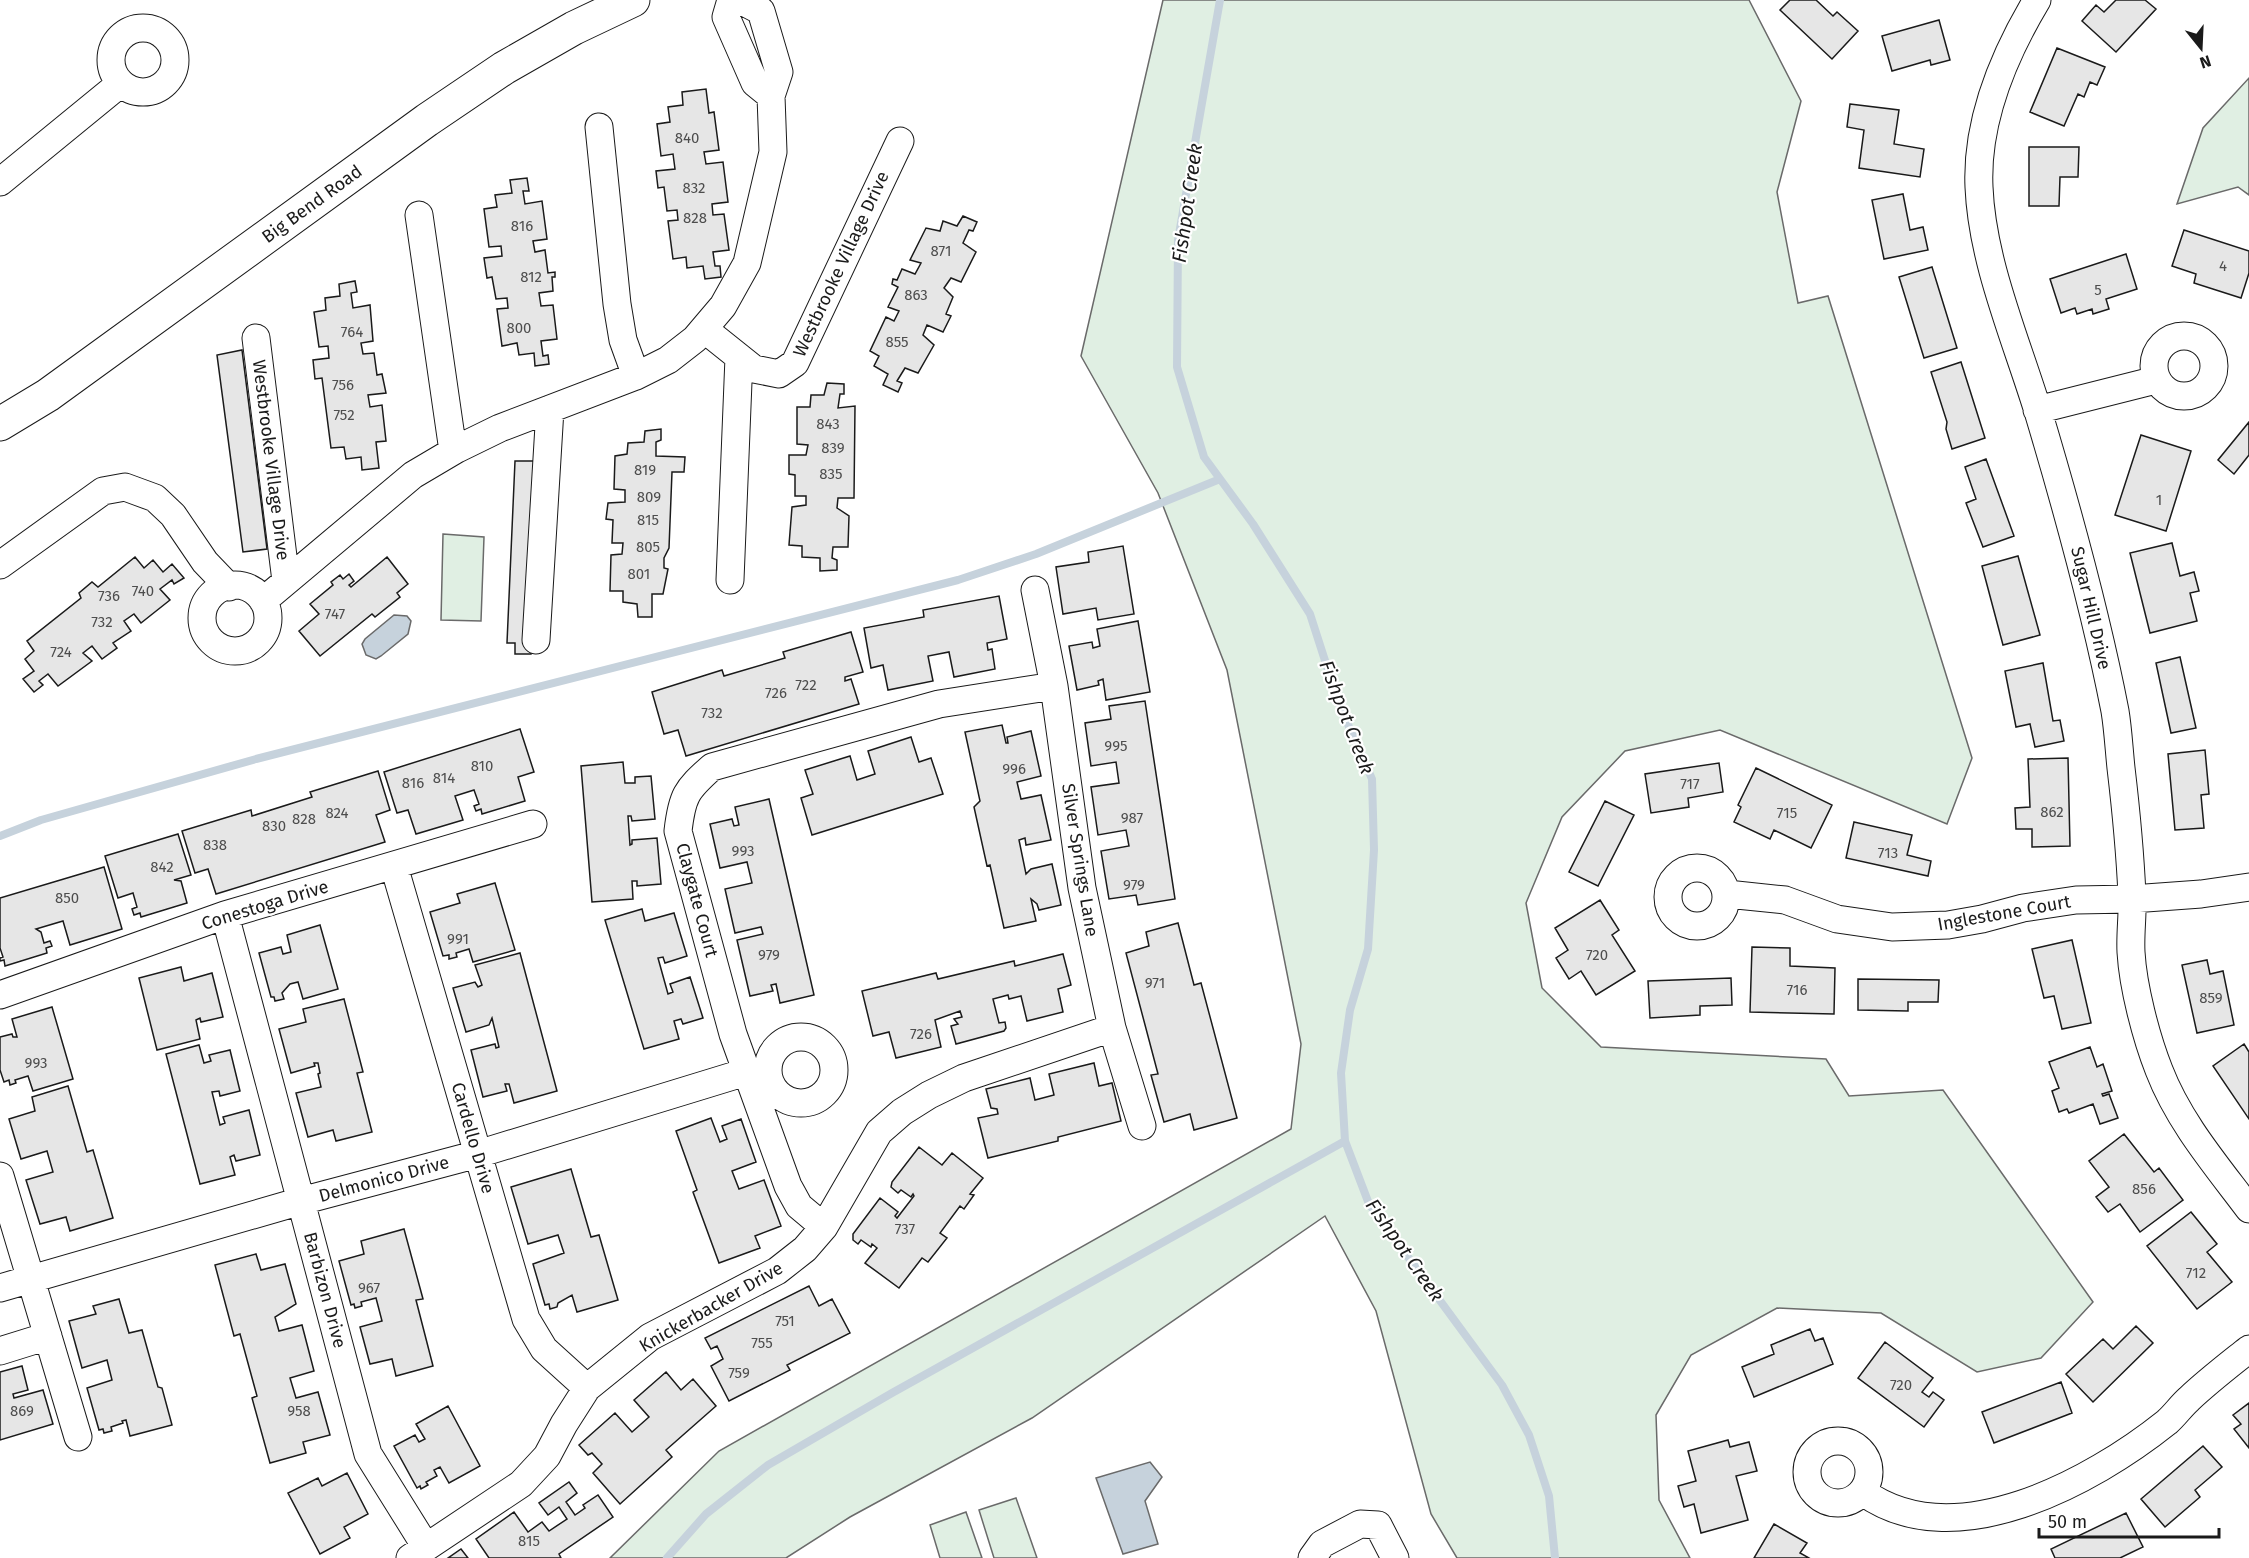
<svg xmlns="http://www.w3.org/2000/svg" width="2249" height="1558" font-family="'Fira Sans',sans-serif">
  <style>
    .green { fill: #e0efe3; stroke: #6a6a6a; stroke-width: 1.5 }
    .water { fill: #c6d2dc; stroke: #6a6a6a; stroke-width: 1.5 }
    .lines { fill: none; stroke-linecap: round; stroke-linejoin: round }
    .stream { stroke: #c6d2dc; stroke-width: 8 }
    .building { fill: #e6e6e6; stroke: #1a1a1a; stroke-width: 1.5 }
    .minor-casing { stroke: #1a1a1a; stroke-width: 29 }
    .major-casing { stroke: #1a1a1a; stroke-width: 35 }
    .minor { stroke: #fff; stroke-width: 27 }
    .major { stroke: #fff; stroke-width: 33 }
    .labels { text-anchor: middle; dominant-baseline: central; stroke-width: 4.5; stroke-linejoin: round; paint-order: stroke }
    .number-label { font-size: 15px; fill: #4d4d4d }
    .street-label { font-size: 18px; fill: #1a1a1a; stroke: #fff }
    .water-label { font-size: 20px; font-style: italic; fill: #1a1a1a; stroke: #fff }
  </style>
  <rect width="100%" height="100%" fill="#fff"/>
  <!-- green -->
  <path class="green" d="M1163 0H1749L1801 101 1777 192 1798 303 1828 296 1972 758 1947 824 1720 730 1625 751 1562 817 1526 903 1542 988 1601 1047 1826 1059 1849 1096 1943 1090 2093 1302 2041 1358 1977 1372 1881 1313 1777 1308 1691 1355 1656 1415 1659 1500 1690 1558H1457L1431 1514 1376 1311 1325 1216 1032 1418 850 1517 786 1558H610L719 1451 1291 1129 1301 1044 1227 670 1158 493 1081 356Z
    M2249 78V195L2238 187 2177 204 2203 128Z
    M443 534 484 537 481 621 441 620Z
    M1016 1498 1037 1558H994L979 1510Z
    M966 1512 982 1558H940L930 1525Z"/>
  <!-- water -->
  <path class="water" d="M394 615 407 616 411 621 408 634 381 656 376 659 366 655 362 644 365 639Z
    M1150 1462 1162 1477 1145 1501 1158 1544 1123 1554 1096 1478Z"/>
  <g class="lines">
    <!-- stream -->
    <path class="stream" d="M1220 0 1178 240 1177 367 1204 457 1253 524 1310 614 1339 704 1372 779 1374 850 1368 949 1350 1010 1341 1073 1345 1141 1369 1204 1502 1385 1529 1435 1549 1496 1555 1558
      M0 836 41 820 256 759 958 580 1036 554 1220 479
      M667 1558 706 1514 768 1465 892 1393 1345 1141"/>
  </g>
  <!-- building -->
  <path class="building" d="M1790 0H1816L1833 16 1837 12 1858 31 1832 59 1780 10Z
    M2116 0H2145L2156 9 2116 52 2082 21 2096 5 2104 12Z
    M1939 20 1950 60 1931 65 1930 60 1892 71 1882 36Z
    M2057 48 2105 67 2097 85 2090 82 2084 97 2078 94 2064 126 2030 112Z
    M706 89 709 113 714 112 719 150 704 152 706 164 723 162 728 202 712 204 713 215 724 214 729 250 713 252 715 266H720L721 277 705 279 703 266 687 268 686 257 673 259 668 221 678 220 677 210 667 211 664 187 658 188 656 171 675 169 673 154 661 156 657 124 670 122 668 107 683 105 682 92Z
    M1850 104 1899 110 1894 144 1924 149 1920 177 1859 168 1864 130 1847 127Z
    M2029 147H2079L2078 177H2060L2059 206H2029Z
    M527 178 529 191H523L525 204 542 201 547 239 533 241 535 252 545 250 548 273 555 272V277H552L553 291 539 293 541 306 553 305 557 339 541 341 543 356 548 355 549 364 535 366 534 353 519 355 517 343 502 346 497 309 508 308 507 298 496 299 492 277 487 278 484 258 502 256 501 246 489 247 484 209 497 207 495 195 512 193 510 180Z
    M1903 194 1910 230 1923 227 1928 250 1884 259 1872 200Z
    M963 216 977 222 973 231 969 230 963 243 976 252 961 282 951 278 944 288 953 297 946 314 951 316 943 332 927 325 923 335 934 345 918 373 905 368 897 381 902 383 898 392 883 385 888 374 874 366 879 356 870 351 886 317 894 321 899 311 888 307 898 287 892 284 893 279 897 280 902 269 915 274 921 263 910 260 926 228 940 231 943 221 957 226Z
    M2184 230 2249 251V273L2241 298 2194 283 2196 274 2172 266Z
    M2126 254 2137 289 2106 299 2109 309 2093 314 2092 309 2077 314 2075 308 2061 313 2050 279Z
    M1932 267 1957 348 1924 358 1899 277Z
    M355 281 357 292 351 293 353 308 370 305 373 341 361 343 363 354 374 353 377 375 382 374 386 393 368 395 370 407 382 405 386 441 376 442 379 468 362 470 361 457 346 459 344 447 331 448 322 378 315 379 313 360 329 358 328 346 319 347 314 312 326 310 325 298 340 296 339 284Z
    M242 350 267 549 243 552 217 355Z
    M1961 362 1985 438 1952 449 1946 429 1947 422 1931 372Z
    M827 383 844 384V394H840L838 408 855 406 854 498H838L837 508 849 516 848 547H833L832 558 837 560V570L820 571V558L802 557V546L789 545 792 507 806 505V496H795V475L789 474V455H806L808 445 797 444V407H810L811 395H824Z
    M2249 422V455L2234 474 2218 460Z
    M661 429V440L656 442V456L685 457 684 472H672L669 548 664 558V568L668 569 663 594H652V617H638L637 604 623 602V591H610L611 555 622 554 623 543H612L613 520 606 519 608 503 625 502V490L614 489 615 456 627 454 628 443 644 442 645 431Z
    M2141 435 2191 451 2166 531 2115 515Z
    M1986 459 2014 536 1983 547 1966 503 1976 499 1965 467Z
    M515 461H538L531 654H515V643H507Z
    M2172 543 2180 576 2194 572 2199 591 2190 593 2197 621 2150 633 2130 553Z
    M1123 546 1134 614 1098 620 1096 608 1063 614 1056 567 1089 562 1088 552Z
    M2018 556 2040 635 2003 645 1982 566Z
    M135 557 144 568 153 560 163 572 172 564 184 578 174 584 172 580 160 589 170 600 141 623 134 614 124 621 131 631 113 643 117 648 102 659 92 646 83 653 92 661 58 686 48 674 39 681 43 685 34 692 23 679 34 671 25 659 34 651 27 641 81 598 79 593 92 582 98 587Z
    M387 557 408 584 397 593 400 597 375 617 372 614 320 656 299 631 319 614 310 604 333 585 331 582 340 575 343 579 349 574 354 581 349 585 351 587Z
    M999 596 1007 639 987 643 988 650 992 649 995 669 954 677 949 652 928 656 933 681 888 690 883 665 871 668 864 628 924 617 923 610Z
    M1138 621 1150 692 1106 700 1103 679 1098 681 1099 685 1077 690 1069 646 1092 642 1093 648 1100 646 1097 629Z
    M851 632 863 672 845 677V681L851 679 859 704 686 756 678 730 664 734 652 692 722 670 724 676 785 658 783 652Z
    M2180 657 2196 728 2171 733 2156 663Z
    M2043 663 2053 721 2060 720 2064 741 2035 747 2030 724 2016 727 2005 671Z
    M1145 701 1175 899 1138 905 1136 895 1109 899 1101 851 1129 846 1126 830 1098 835 1091 787 1119 783 1116 762 1091 766 1085 723 1111 719 1109 706Z
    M1002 725 1006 743H1008L1007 737 1031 731 1041 776 1017 782 1021 799 1041 795 1051 840 1026 845 1025 838 1019 840 1026 874 1031 869 1052 864 1061 905 1039 910 1037 904 1031 899 1036 921 1004 928 990 865 987 866 974 807 980 801 965 732Z
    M520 729 534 772 518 777 525 801 482 814 481 809 476 811 474 806 479 804 474 790 455 796 463 820 416 834 408 810 397 813 384 772Z
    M911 737 919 762 931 758 943 794 812 835 801 798 813 794 805 770 850 756 857 780 875 774 868 751Z
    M2205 750 2209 794 2201 795 2204 828 2175 830 2168 754Z
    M2068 758 2070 846 2032 847V829H2016L2015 808 2030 807 2028 759Z
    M623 762 625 783H635V777L651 776 655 819 632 821 631 816H628L630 845 632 844V840L657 838 661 884 637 886V881H632L633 899 592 902 581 766Z
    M1719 763 1723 792 1688 798 1689 807 1651 813 1645 774Z
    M1756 768 1832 805 1811 848 1774 830 1770 839 1734 822 1741 807 1738 805Z
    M378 771 390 810 376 815 385 842 216 894 208 869 195 873 182 831 251 810 252 816 312 797 310 792Z
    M769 799 814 995 780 1003 776 984 771 985 773 991 750 996 737 940 763 934 761 927 735 933 725 889 752 883 747 862 720 868 710 824 732 819 734 826 739 825 735 807Z
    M1605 801 1634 815 1598 886 1569 872Z
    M1854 822 1912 835 1907 855 1931 861 1928 876 1846 858Z
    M178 834 191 875 174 880 181 881 187 903 141 917 140 913 134 915 132 909 137 907 133 893 118 898 105 856Z
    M104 867 122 929 70 945 63 921 36 929 41 932 44 943 50 941 52 946 46 948 47 953 5 966 4 960 0 961V958L3 957 0 948V898Z
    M495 883 515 950 473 962 469 949 456 953 457 957 449 959V955L443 956 430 912 460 903 457 894Z
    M1600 900 1619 930 1612 935 1635 971 1596 995 1581 971 1569 979 1556 958 1568 950 1555 928Z
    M642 909 645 921 674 913 687 956 665 963 663 957 658 958 668 994 673 992 670 984 690 977 703 1018 683 1024 681 1019 674 1021 679 1039 644 1049 605 920Z
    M1178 923 1194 985 1201 983 1237 1118 1194 1130 1190 1114 1164 1122 1151 1075 1158 1074 1126 953 1149 946 1146 932Z
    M320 925 338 989 303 999 298 982 290 984 282 993 284 999 275 1001 274 997H271L259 953 281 947 283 954 291 952 287 935Z
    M2072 940 2091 1023 2062 1029 2054 996 2044 998 2032 949Z
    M1752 947 1790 948V966L1835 968 1834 1014 1750 1012Z
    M520 953 557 1091 514 1103 509 1084H505L507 1091 483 1097 471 1050 495 1044 496 1048 499 1047 492 1018 489 1025 466 1032 453 988 475 982 478 987 482 985 475 965Z
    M1063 954 1071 985 1058 989 1063 1012 1027 1021 1021 996 1009 999 1008 995 993 999 999 1023 1005 1022 1006 1028 1004 1031 956 1044 951 1026 958 1024 954 1019 962 1017 960 1011 935 1020 941 1047 896 1058 889 1032 873 1036 862 991 936 973 938 979 1014 961 1015 966Z
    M2207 960 2210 974 2223 971 2234 1025 2197 1033 2182 965Z
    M181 967 184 981 212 973 223 1017 201 1022 200 1018 196 1020 200 1039 157 1050 139 978Z
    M1731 978 1732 1005 1700 1006V1015L1650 1018 1648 981Z
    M1858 979 1939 980 1938 1002H1908V1011L1858 1010Z
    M344 999 363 1072 357 1073 372 1132 336 1141 333 1130 308 1137 296 1093 321 1087 318 1074 320 1073 318 1063H314L315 1066 291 1073 279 1029 306 1022 303 1009Z
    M52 1007 73 1079 33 1091 28 1076 15 1080 16 1083 10 1085 9 1080 4 1082 0 1070V1037L12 1034 13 1037H17L12 1019Z
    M2244 1044 2249 1052V1119L2213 1066Z
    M199 1045 204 1063 211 1061 209 1055 230 1050 240 1091 220 1096 219 1091 212 1092 220 1125 225 1123 223 1117 249 1110 260 1155 236 1161 234 1155 230 1157 235 1175 200 1184 166 1054Z
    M2090 1047 2097 1067 2103 1064 2112 1091 2102 1094 2103 1096 2109 1094 2118 1118 2100 1124 2093 1104 2069 1113 2067 1109 2059 1112 2052 1091 2059 1088 2049 1062Z
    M1094 1063 1099 1086 1112 1083 1121 1121 1058 1137V1141L988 1158 978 1118 998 1114 997 1109 991 1108 986 1089 1030 1078 1035 1100 1054 1095 1049 1074Z
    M68 1086 87 1152 93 1150 113 1218 70 1231 66 1217 40 1224 26 1180 53 1172 47 1151 21 1159 9 1119 35 1111 32 1097Z
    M711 1118 720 1142 727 1139 722 1126 741 1119 756 1162 732 1171 739 1189 764 1180 781 1226 755 1236 760 1248 719 1263 693 1192 697 1190 676 1131Z
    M2124 1134 2154 1172 2159 1168 2183 1200 2140 1232 2120 1204 2108 1212 2096 1197 2109 1187 2089 1161Z
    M919 1147 942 1165 952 1153 983 1178 970 1194 974 1195 964 1209 960 1206 940 1233 947 1238 928 1262 922 1258 899 1288 865 1263 877 1248 872 1244 871 1247 861 1240 858 1244 853 1240V1234L880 1198 898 1212 895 1216 897 1218 914 1196 913 1194 911 1197 901 1190 898 1193 891 1187 892 1182Z
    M571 1169 591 1237 599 1235 618 1300 577 1312 572 1295 558 1303 557 1307 550 1309 549 1304 545 1305 533 1264 564 1253 558 1235 528 1244 511 1187Z
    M2191 1212 2217 1244 2207 1252 2232 1282 2197 1309 2147 1246Z
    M404 1229 423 1299 416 1300 433 1366 396 1376 392 1359 370 1364 360 1327 382 1321 376 1298 361 1302 362 1306 355 1308 354 1304 351 1305 339 1261 364 1254 361 1241Z
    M256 1254 261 1270 285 1264 296 1304 275 1317 279 1331 302 1325 314 1371 290 1378 296 1398 318 1392 330 1435 303 1442 306 1453 270 1463 252 1398 257 1396 240 1334 234 1336 215 1265Z
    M809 1286 819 1306 832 1299 850 1333 787 1365 790 1370 729 1401 711 1366 723 1359 717 1346 711 1349 705 1338Z
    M119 1299 129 1333 142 1330 158 1387 162 1388 172 1425 130 1436 126 1420 122 1421 123 1423 111 1427 112 1431 104 1433 103 1429 99 1430 87 1388 112 1380 107 1360 82 1368 69 1321 96 1314 93 1306Z
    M2136 1326 2153 1343 2093 1402 2066 1374 2103 1339 2113 1349Z
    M1810 1329 1815 1341 1823 1338 1833 1364 1754 1397 1742 1367 1774 1354 1771 1345Z
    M1885 1342 1933 1378 1922 1392 1929 1397 1933 1392 1944 1400 1924 1427 1858 1378Z
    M22 1366 28 1390 13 1394 14 1398 43 1390 53 1424 0 1440V1372Z
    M666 1372 681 1390 693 1379 716 1406 666 1450 672 1457 620 1504 593 1473 602 1464 592 1453 588 1455 579 1445 615 1413 632 1432 649 1417 634 1400Z
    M2061 1382 2072 1413 1994 1443 1982 1412Z
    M2249 1403V1448L2234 1429 2241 1424 2233 1415Z
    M448 1406 480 1466 449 1483 440 1467 434 1470 437 1476 426 1482 428 1485 421 1489 420 1486 417 1488 394 1446 415 1435 419 1442 425 1439 416 1424Z
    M1728 1440 1730 1447 1749 1442 1757 1471 1736 1476 1748 1520 1701 1533 1694 1504 1684 1507 1678 1486 1696 1481 1688 1451Z
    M2203 1446 2222 1467 2195 1490 2200 1497 2165 1527 2141 1499Z
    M347 1473 368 1514 344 1527 350 1538 320 1554 288 1493 318 1478 322 1486Z
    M569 1482 577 1493 566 1502 575 1515 585 1508 583 1505 598 1495 613 1517 559 1554 561 1558H489L476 1539 514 1512 528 1532 542 1522 549 1531 567 1519 559 1507 548 1515 539 1503Z
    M2126 1513 2143 1547 2120 1558H2055L2051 1549Z
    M1774 1524 1807 1543 1800 1553 1809 1558H1754Z
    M461 1549 468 1558H448Z"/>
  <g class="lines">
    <defs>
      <path id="minor" d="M740 0 761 11 779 72 771 96
        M2037 0C2004 55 1976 121 1979 187 1982 261 2015 337 2037 408 2067 508 2095 608 2115 711 2118 729 2119 749 2121 768 2126 810 2130 852 2132 895 2133 914 2130 933 2131 952 2133 987 2146 1037 2159 1070 2179 1122 2216 1165 2249 1209
        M111 60a32 32 0 1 1 64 0a32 32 0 1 1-64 0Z
        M599 127 617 304 623 340 636 376
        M0 182 121 83
        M419 215 453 451
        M704 329 754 369 779 374 795 363 900 141
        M2154 366a30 30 0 1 1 60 0a30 30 0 1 1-60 0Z
        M256 338 286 581
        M2037 410 2156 380
        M0 565 103 491 125 487 155 498 173 515 205 562 229 587
        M730 580 739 357
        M202 618a33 33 0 1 1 66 0a33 33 0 1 1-66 0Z
        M1035 590 1054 686 1082 888 1112 1028 1142 1126
        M263 601 413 475 457 449 500 428 636 376 668 360 695 339 723 306 747 263 773 152 771 96 755 83 726 17 731 0
        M536 640 550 409
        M394 866 526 1319 544 1349 587 1388
        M1668 897a29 29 0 1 1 58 0a29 29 0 1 1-58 0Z
        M1727 894 1785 900 1837 919 1892 927 1948 925 1982 919 2023 908 2076 900 2132 899 2201 894 2249 887
        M225 915 368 1454 426 1547
        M0 995 225 915 533 824
        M768 1070a33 33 0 1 1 66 0a33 33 0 1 1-66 0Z
        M0 1176 78 1437
        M824 1227 799 1206 788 1186 733 1034 678 831C682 796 686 790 712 767L939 704 1054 686
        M0 1288 301 1201 478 1154 746 1072 767 1073
        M0 1351 48 1336
        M1807 1472a31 31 0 1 1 62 0a31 31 0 1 1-62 0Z
        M1863 1492C1954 1558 2092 1482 2167 1422 2175 1415 2181 1406 2189 1399 2208 1381 2229 1365 2249 1349
        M410 1558 521 1484 547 1456 564 1424 587 1388 650 1337 777 1271 805 1249 824 1227 879 1132 902 1112 929 1095 964 1078 1112 1028
        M1312 1558 1322 1544 1360 1524 1378 1525 1395 1558"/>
      <path id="major" d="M0 424 48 395 427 120 504 68 574 28 633 0"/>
    </defs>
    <!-- minor casing -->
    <use href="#minor" class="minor-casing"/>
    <!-- major casing -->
    <use href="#major" class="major-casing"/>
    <!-- minor -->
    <use href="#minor" class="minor"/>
    <!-- major -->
    <use href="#major" class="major"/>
  </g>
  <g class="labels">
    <!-- number labels -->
    <g class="number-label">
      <text x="687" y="138">840</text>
      <text x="694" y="188">832</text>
      <text x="695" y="218">828</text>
      <text x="522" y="226">816</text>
      <text x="941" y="251">871</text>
      <text x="2223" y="266">4</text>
      <text x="531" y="277">812</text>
      <text x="2098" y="290">5</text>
      <text x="916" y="295">863</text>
      <text x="519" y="328">800</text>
      <text x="352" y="332">764</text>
      <text x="897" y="342">855</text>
      <text x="343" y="385">756</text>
      <text x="344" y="415">752</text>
      <text x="828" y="424">843</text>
      <text x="833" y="448">839</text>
      <text x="645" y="470">819</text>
      <text x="831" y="474">835</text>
      <text x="649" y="497">809</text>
      <text x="2159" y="500">1</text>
      <text x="648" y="520">815</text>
      <text x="648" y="547">805</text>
      <text x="639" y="574">801</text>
      <text x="143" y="591">740</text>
      <text x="109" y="596">736</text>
      <text x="335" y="614">747</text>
      <text x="102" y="622">732</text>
      <text x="61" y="652">724</text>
      <text x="806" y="685">722</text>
      <text x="776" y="693">726</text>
      <text x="712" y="713">732</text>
      <text x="1116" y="746">995</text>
      <text x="482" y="766">810</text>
      <text x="1014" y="769">996</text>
      <text x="444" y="778">814</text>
      <text x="413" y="783">816</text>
      <text x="1690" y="784">717</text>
      <text x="2052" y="812">862</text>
      <text x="337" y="813">824</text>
      <text x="1787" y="813">715</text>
      <text x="1132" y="818">987</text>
      <text x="304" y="819">828</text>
      <text x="274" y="826">830</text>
      <text x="215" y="845">838</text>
      <text x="743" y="851">993</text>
      <text x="1888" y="853">713</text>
      <text x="162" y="867">842</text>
      <text x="1134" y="885">979</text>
      <text x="67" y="898">850</text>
      <text x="458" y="939">991</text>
      <text x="769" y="955">979</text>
      <text x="1597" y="955">720</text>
      <text x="1155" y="983">971</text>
      <text x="1797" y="990">716</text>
      <text x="2211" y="998">859</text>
      <text x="921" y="1034">726</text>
      <text x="36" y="1063">993</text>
      <text x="2144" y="1189">856</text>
      <text x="905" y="1229">737</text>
      <text x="2196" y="1273">712</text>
      <text x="369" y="1288">967</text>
      <text x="785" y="1321">751</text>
      <text x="762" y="1343">755</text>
      <text x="739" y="1373">759</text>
      <text x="1901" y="1385">720</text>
      <text x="22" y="1411">869</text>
      <text x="299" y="1411">958</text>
      <text x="529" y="1541">815</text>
    </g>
    <!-- street labels -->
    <g class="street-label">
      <text transform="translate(312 204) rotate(-36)">Big Bend Road</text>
      <text transform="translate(841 264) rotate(-65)">Westbrooke Village Drive</text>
      <text transform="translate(271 460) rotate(83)">Westbrooke Village Drive</text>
      <text transform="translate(2091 608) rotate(77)">Sugar Hill Drive</text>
      <text transform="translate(1080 860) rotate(81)">Silver Springs Lane</text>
      <text transform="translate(697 900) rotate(75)">Claygate Court</text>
      <text transform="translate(265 905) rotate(-17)">Conestoga Drive</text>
      <text transform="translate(2004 913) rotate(-10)">Inglestone Court</text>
      <text transform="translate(473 1138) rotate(74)">Cardello Drive</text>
      <text transform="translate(384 1179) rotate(-15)">Delmonico Drive</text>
      <text transform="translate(325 1290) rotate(75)">Barbizon Drive</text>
      <text transform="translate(711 1307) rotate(-30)">Knickerbacker Drive</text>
    </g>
    <!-- water labels -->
    <g class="water-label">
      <text transform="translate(1187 203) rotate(-82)">Fishpot Creek</text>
      <text transform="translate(1347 717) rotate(69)">Fishpot Creek</text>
      <text transform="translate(1405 1250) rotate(55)">Fishpot Creek</text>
    </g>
  </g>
  <!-- north arrow -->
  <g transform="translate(2201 48) rotate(162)" stroke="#ffffff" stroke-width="4.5" paint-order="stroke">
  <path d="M0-4.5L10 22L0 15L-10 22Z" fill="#1a1a1a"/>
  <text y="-9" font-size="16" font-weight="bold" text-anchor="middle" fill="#1a1a1a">N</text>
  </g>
  <!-- scale -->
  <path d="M2039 1528v9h180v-9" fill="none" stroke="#1a1a1a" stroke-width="3"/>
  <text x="2048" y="1528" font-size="18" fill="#1a1a1a" stroke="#ffffff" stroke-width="4.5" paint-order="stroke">50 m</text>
</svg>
